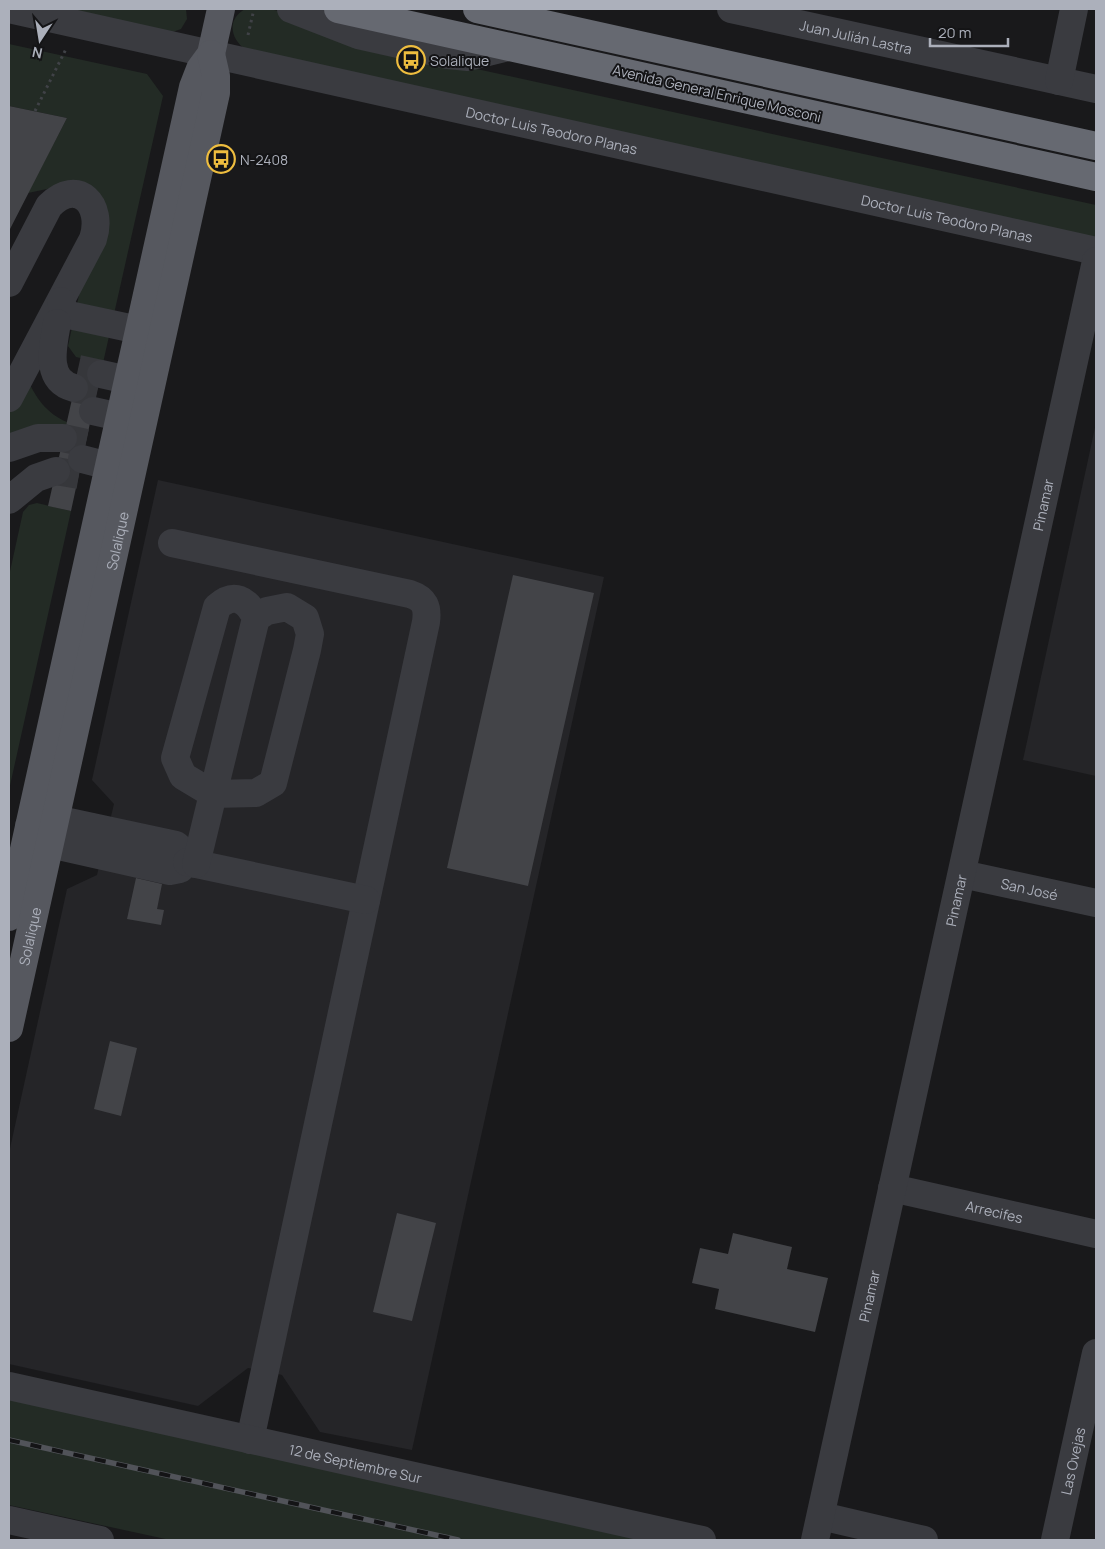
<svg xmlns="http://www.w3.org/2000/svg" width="1105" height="1549" font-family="Manrope,sans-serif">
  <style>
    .built { fill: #252528 }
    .green { fill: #232b25 }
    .building { fill: #434448 }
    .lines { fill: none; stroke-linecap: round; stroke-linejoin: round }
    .minor-tunnel { stroke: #36373b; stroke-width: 28; stroke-dasharray: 28 14; stroke-linecap: butt }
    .path { stroke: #404247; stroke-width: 3; stroke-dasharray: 2.5 4; stroke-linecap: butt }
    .minor { stroke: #3a3b40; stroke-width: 28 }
    .major { stroke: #56585f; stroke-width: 28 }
    .highway { stroke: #666971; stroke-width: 28 }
    .rail-casing { stroke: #515359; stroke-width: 5.5 }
    .rail { stroke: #141416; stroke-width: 4; stroke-dasharray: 11; stroke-linecap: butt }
    .labels { text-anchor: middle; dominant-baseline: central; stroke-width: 4; stroke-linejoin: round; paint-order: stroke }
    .street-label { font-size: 14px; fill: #acb0bb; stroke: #141416 }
    .poi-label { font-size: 14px; fill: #acb0bb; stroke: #141416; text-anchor: start }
  </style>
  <rect width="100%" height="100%" fill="#19191b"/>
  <!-- built -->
  <path class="built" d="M1096 423V776L1023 760Z
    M158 480 604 577 412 1450 320 1432 282 1375 265 1371 248 1368 198 1406 9 1364V1153L67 889 97 875 114 804 92 780Z"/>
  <!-- green -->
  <path class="green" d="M58 9H186L187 19 181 29 170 33Z
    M245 9H269L308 17 322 35 1096 205V238L245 49C230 38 227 19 245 9Z
    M9 44 147 74 163 96 103 363 76 357 68 346 84 272 103 229 61 186 28 193 67 118 9 106Z
    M27 378C35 397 47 414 67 422L64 433 9 437V408Z
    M37 503 71 511 9 790V576L23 512 29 505Z
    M9 1398 656 1540H170L9 1505Z"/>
  <!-- building -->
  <path class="building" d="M9 106 67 118 9 231Z
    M81 359 103 363 71 511 48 506Z
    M513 575 594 593 528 886 447 868Z
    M136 878 162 884 157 909 164 910 161 925 127 919Z
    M110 1041 137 1048 121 1116 94 1109Z
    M397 1213 436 1223 412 1321 373 1312Z
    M733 1233 792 1247 787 1269 828 1278 815 1332 715 1309 719 1289 692 1283 700 1248 728 1254Z"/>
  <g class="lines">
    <!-- minor-tunnel -->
    <path class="minor-tunnel" d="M78 369 101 374
      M74 388 97 393
      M63 438 86 443
      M56 471 79 475"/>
    <!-- path -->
    <path class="path" d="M248 35 254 9
      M35 111 66 49"/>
    <!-- minor -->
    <g class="minor">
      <path id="s1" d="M9 9 1096 251"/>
      <path d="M291 9 358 35 448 55 468 57 508 47"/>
      <path id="s2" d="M731 9 1096 89"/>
      <path d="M1059 81 1074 9"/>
      <path d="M9 283 49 206C78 177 104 205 93 239L9 398"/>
      <path d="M61 301 64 311 69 315 139 330"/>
      <path d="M57 323C53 346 44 380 74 388"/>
      <path d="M101 374 128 380"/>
      <path d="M93 411 120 417"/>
      <path d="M9 448 38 438H63"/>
      <path d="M82 459 109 466"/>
      <path d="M9 500 36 478 56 471"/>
      <path d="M172 543 410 594C425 599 428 607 426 622L250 1440"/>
      <path d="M45 819H55L176 845 186 854 187 862 180 869 170 871 50 844 40 839 29 826Z"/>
      <path d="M187 862 366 900"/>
      <path d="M196 864 213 794 183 776 175 758 217 607C234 592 247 599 256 618L267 611 287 607 305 618 310 634 307 650 273 783 256 793 213 794 256 618"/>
      <path id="s3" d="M962 874 1096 903"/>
      <path id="s4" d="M892 1188 1096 1234"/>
      <path id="s5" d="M9 1386 702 1540"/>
      <path d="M821 1516 924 1540"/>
      <path d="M9 1520 100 1540"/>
      <path id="s6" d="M815 1540 1096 261"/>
      <path id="s7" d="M1055 1540 1096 1353"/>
    </g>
    <!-- major -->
    <g class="major">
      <path d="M9 917 193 87 200 69 211 54 221 9"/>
      <path id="s8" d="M9 1028 216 93V76L211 54"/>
    </g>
    <!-- highway -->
    <path class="highway" d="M338 9 1096 177
      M477 9 1096 146"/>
    <defs>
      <path id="rail" d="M9 1440 458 1540"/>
    </defs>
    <!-- rail casing -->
    <use href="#rail" class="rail-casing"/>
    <!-- rail -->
    <use href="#rail" class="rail"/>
  </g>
  <!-- icons -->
  <defs>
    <symbol id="bus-ring" viewBox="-11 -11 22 22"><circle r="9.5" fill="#141416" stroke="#eebd3f" stroke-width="1.5"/><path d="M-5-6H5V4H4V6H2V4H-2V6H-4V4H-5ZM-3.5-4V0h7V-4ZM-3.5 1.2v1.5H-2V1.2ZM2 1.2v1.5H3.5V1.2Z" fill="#eebd3f"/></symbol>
  </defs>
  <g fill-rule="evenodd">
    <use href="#bus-ring" x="395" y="44" width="32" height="32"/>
    <use href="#bus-ring" x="205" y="143" width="32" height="32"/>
  </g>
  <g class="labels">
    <!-- street labels -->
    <g class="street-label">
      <text stroke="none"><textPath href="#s2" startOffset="128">Juan Julián Lastra</textPath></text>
      <text transform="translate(717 93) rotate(13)">Avenida General Enrique Mosconi</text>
      <text stroke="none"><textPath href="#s1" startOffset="556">Doctor Luis Teodoro Planas</textPath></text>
      <text stroke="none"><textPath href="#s1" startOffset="961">Doctor Luis Teodoro Planas</textPath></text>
      <text stroke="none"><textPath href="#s6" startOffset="1060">Pinamar</textPath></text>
      <text stroke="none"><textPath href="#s8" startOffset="499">Solalique</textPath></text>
      <text stroke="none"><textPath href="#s3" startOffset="69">San José</textPath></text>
      <text stroke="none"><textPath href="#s6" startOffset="655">Pinamar</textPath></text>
      <text stroke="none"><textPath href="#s8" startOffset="94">Solalique</textPath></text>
      <text stroke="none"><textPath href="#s4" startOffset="105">Arrecifes</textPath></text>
      <text stroke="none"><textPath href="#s6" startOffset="250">Pinamar</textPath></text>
      <text stroke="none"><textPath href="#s7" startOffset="81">Las Ovejas</textPath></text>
      <text stroke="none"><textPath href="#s5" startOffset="355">12 de Septiembre Sur</textPath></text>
    </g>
    <!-- poi labels -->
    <g class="poi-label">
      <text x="430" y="60">Solalique</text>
      <text x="240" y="159">N-2408</text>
    </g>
  </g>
  <!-- border -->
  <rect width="1105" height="1549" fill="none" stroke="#acb0bb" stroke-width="20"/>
  <!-- north arrow -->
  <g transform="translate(40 40) rotate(192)" stroke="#141416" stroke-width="4" paint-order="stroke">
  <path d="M0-4L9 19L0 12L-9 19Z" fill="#acb0bb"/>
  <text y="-8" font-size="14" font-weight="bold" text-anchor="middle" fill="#acb0bb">N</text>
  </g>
  <!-- scale -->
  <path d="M930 38v8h78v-8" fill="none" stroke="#acb0bb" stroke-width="2.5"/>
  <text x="938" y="38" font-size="15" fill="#acb0bb" stroke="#141416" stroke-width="4" paint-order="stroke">20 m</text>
</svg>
